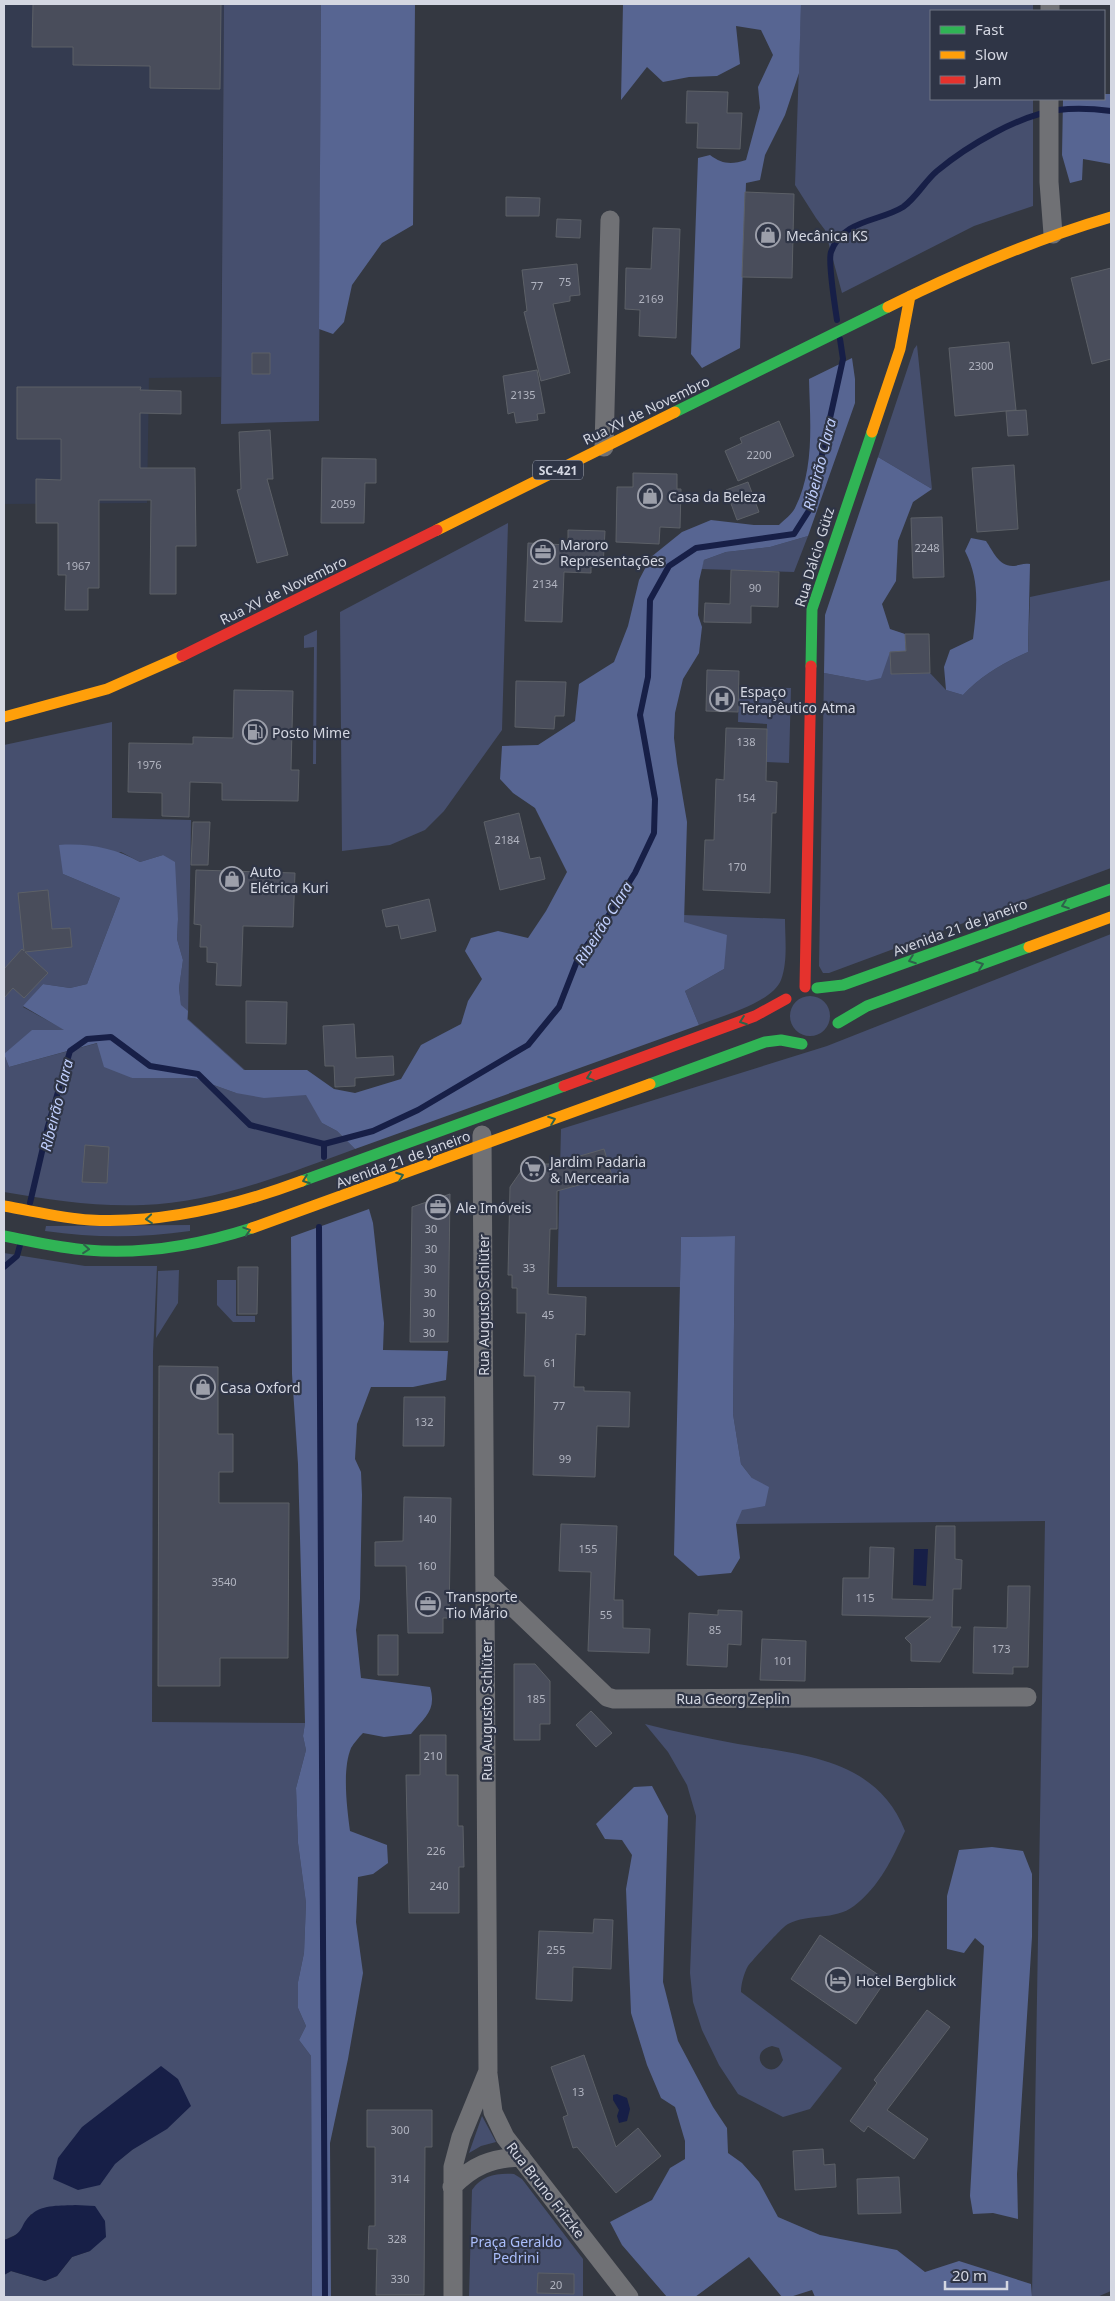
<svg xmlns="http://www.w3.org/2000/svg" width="1115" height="2301" font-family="'Noto Sans',sans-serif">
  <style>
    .built { fill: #343b50 }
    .green { fill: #464f6e; fill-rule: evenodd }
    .forest { fill: #576592 }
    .water { fill: #171f47 }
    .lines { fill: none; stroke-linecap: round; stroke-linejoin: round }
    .stream { stroke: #171f47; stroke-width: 6 }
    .building { fill: #494d5b; stroke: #5c6067 }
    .street { stroke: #707175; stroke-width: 19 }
    .fast { stroke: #30b455; stroke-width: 11 }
    .slow { stroke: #ff9f0a; stroke-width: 11 }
    .jam { stroke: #e5322d; stroke-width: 11 }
    .oneway { stroke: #2f614b }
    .labels { text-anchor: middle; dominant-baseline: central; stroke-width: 4.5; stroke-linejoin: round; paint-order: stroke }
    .number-label { font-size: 11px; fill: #b1b4c0 }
    .shield { fill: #2f3546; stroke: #a2a6b3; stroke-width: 1 }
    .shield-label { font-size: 12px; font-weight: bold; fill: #d4d7e2 }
    .poi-label { font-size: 14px; fill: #d4d7e2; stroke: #2f3546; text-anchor: start }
    .street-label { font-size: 14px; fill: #d4d7e2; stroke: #2f3546 }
    .park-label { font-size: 14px; fill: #aabdfb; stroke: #2f3546 }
    .water-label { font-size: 15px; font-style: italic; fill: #c0cffd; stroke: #2f3546 }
  </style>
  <rect width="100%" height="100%" fill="#343841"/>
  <!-- built -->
  <path class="built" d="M4 4H224L221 377 149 378 147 503 4 504Z"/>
  <!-- green -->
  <path class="green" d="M224 4H321L319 421 221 424Z
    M801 4H1033V11H931V99H1033V206L974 226 842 293 825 230 816 218 795 185Z
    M917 345 932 489 878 457 914 349Z
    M508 523 502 730 444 811 425 830 390 845 342 851 340 612Z
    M808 536 794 572 701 569 704 560 726 552 770 547Z
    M1111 580V868L829 973H823L819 966 824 673 867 681 890 652 891 674 930 673 946 690 963 695C982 675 1003 663 1028 652L1030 597Z
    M317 630 316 764H313L314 647 304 648V636Z
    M739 687 791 688 789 763 766 762 767 724 738 722Z
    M112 722V818L191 820 188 1019 245 1070H307L322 1123 337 1131 355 1149C289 1173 215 1203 143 1205 96 1207 50 1200 4 1192V1054L9 1067 98 1043 132 1078H194L236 1093 306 1070H244L187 1019 181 1006 179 988 183 960 177 939 178 919 163 855 140 862 121 852 63 874 120 898 87 984 70 988 43 984 23 1007 65 1030 4 1054V745Z
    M684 915 785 919C785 939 788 961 781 980 772 1003 721 1016 699 1025L685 991 724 969 684 922Z
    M1111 934V2291L1097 2297H1032L1045 1521 736 1524 752 1478 741 1464 733 1414 735 1236 681 1237 680 1287H557L561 1129 827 1046Z
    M790 1016a20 20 0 1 1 40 0a20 20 0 1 1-40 0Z
    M190 1225V1231C140 1238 95 1238 45 1231L46 1226Z
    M4 1253 85 1266H157L153 1352 152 1722 305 1723 303 1736 306 1750 296 1788 298 1843 306 1903 304 1953 298 1982V2008L306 2026 299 2040 311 2056 312 2297H4V2275L11 2271 45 2281 57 2276 72 2257 90 2251 31 2214 20 2233 4 2240ZM178 2079 132 2150 114 2164Z
    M179 1270 178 1303 156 1338 158 1271Z
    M217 1280H236V1316H255V1322H233L217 1305Z
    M645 1724C676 1732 707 1738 738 1744 803 1755 877 1759 905 1831 892 1859 880 1886 854 1906 834 1921 809 1913 788 1924 782 1927 753 1960 748 1966 744 1973 741 1984 741 1992L842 2068 810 2109 783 2117 738 2094 719 2065 702 2030 693 2002 690 1973 696 1816 687 1785 668 1752ZM772 2046 779 2048 783 2060C771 2085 744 2053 772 2046Z
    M482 2116 496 2142 481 2146 469 2153Z
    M514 2174 522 2179 583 2259V2297L469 2296 472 2190C482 2175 497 2173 514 2174Z"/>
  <!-- forest -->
  <path class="forest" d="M321 4H415L413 225 382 243 352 285 344 322 333 334 319 329Z
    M623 4H801L799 73 785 115 765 155 760 180 746 183 740 348 702 368 691 354 698 158 710 155C722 164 731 165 746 160L760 108 758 87 773 55 761 30 736 26 740 64 717 76 689 77 663 82 647 67 621 100Z
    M1104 94H1111V164L1083 159 1082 180 1070 183 1062 155 1063 99H1104Z
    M852 358 855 379V403L808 536 770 547 726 552 704 560 699 581 698 615 702 627 699 653 683 679 675 713 674 738 677 763 687 822 684 922 727 935 724 969 685 991 699 1025 355 1149 337 1131 322 1123 306 1095 264 1098 236 1093 194 1078H132L104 1067 97 1043 9 1067 4 1054 32 1030H64L23 1006 43 984 70 988 87 984 120 898 63 874 59 845C88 843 114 848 140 862L163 855 175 862 178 919 177 939 183 960 179 988 181 1005 188 1011 187 1019 244 1070H307L334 1089 355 1093 401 1079 421 1045 461 1024 468 1001 482 979 465 951 471 938 498 931 528 938 546 911 567 872 535 808 513 793 500 779 502 746 538 745 575 721 579 684 614 662 628 626 639 580 651 557 682 532 711 520 754 525H779C784 520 792 514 795 508 815 468 810 421 809 379Z
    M878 457 932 489 913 502 898 541 896 581 882 604 890 629 905 634 906 651 890 652 881 678 867 681 824 673 825 615Z
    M971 538 986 541C993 551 999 567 1014 566 1020 565 1023 563 1030 564L1028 652C1003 663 982 675 963 695L946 690 944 667 950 650 973 639C977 607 980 580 965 551Z
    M369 1209 373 1223 384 1323 383 1350 448 1351 446 1380 413 1387H371L357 1424 355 1459 361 1472 362 1495 360 1599 356 1630 361 1678 430 1687C437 1710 425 1717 411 1734L384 1737 363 1733C359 1737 354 1743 351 1748 342 1770 347 1808 350 1831L387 1845 388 1863 373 1874 358 1877 356 1922 363 1973 348 2059 330 2143 331 2297H312L311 2056 299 2040 306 2026 298 2008V1982L304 1953 306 1903 298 1843 296 1788 306 1750 303 1736 305 1723 298 1464 292 1374 291 1237Z
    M735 1236 733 1414 741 1464 752 1478 769 1487 765 1506 742 1510 736 1524 740 1558 731 1573 698 1576 674 1555 681 1237Z
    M652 1786 668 1816 663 1982 678 2041 713 2107 727 2128 728 2153 742 2163 759 2182 778 2217 820 2235 897 2250 925 2272 959 2261 1031 2284 1032 2297H815L812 2290 790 2297H782L749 2257 695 2297H667L622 2245 610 2222 652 2200 670 2168 685 2159V2141L675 2107 661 2098 647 2065 631 2013 626 1889 632 1855 622 1840 605 1839 596 1824 634 1787Z
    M992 1847 1023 1851 1032 1874V1937L1017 2174 1018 2219 993 2213 973 2214 970 2196 984 1946 975 1938 964 1953 947 1949V1896L959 1850Z"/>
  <!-- water -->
  <path class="water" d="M914 1549H928L926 1586 913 1585Z
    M161 2066 178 2079 191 2106 167 2129 132 2150 115 2164 100 2185 78 2190 53 2179 58 2158 82 2127Z
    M617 2094 627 2098 630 2109 627 2121 619 2123 617 2116 619 2110 613 2100V2095Z
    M75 2205 95 2206 105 2221 106 2237 90 2251 72 2257 57 2276 45 2281 11 2271 4 2275V2240C27 2233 18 2225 32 2214 43 2204 62 2206 75 2205Z"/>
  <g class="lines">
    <!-- stream -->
    <path class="stream" d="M837 320C835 307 828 261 831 252 843 219 879 222 903 207 916 198 925 181 937 171 967 146 1019 115 1058 110 1075 108 1095 109 1111 111
      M324 1157V1144
      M30 1203 48 1126 70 1051 87 1039 111 1037 150 1066 198 1074 250 1125 324 1144 373 1131 418 1110 528 1045 559 1007 579 956 605 921 635 873 654 833 655 799 640 715 648 677 650 600 669 566 696 548 794 534 810 509 843 359 840 339
      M319 1227 325 2297
      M4 1267 17 1256 20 1245"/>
  </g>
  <!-- building -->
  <path class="building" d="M33 4H221L220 89 150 88V66L73 65V47H32Z
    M687 91 728 92 727 113H742L740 149 697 148 698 123H686Z
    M745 192 794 194 792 278 742 277Z
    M506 197 540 198 539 216H506Z
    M557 219 581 220 580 238 556 237Z
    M653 228 680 229 676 338 639 336 640 310 625 309 626 268 651 269Z
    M577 264 580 295 570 296V301L553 304 570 373 541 381 524 312 527 311 522 270Z
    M1111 268V359L1092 364 1071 278Z
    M1009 342 1016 410 955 416 949 348Z
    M252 353H270V374H252Z
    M537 370 545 413 537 414 538 420 516 423 514 412 508 414 503 376Z
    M17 387H141L140 390 181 391V414L140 413V468H195L196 546H176V594H150L151 500H99V588H88V610H65L66 575H58V523H36V479L61 480V439H17Z
    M1026 410 1028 435 1008 436 1006 411Z
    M779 421 794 456 738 481 725 451 742 443 740 438Z
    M270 430 273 479H267L288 555 257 563 237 490 241 489 239 432Z
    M322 458 376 459V483H365L364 523H321Z
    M1014 465 1018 529 977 532 972 468Z
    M633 473 677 474V489H681L680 528 660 527 659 544 616 542 617 487H633Z
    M748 482 759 512 737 520 726 490Z
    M942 517 944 577 913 578 911 518Z
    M568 530 605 531 603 567H591V573L564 572 562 622 525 621 528 543 568 545Z
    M731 570 779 572 778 607 751 606V623L704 622 705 603 730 604Z
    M905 634H929L930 673 891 674 890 652 906 651Z
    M707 670 739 671 738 712 706 711Z
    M516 681 566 682 564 716H555L554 729 515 727Z
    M234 690 293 691 291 770H299L298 801 222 800V783L190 782 189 817 162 816V793L128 792 129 743 193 744V737L233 738Z
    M726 728 767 729 766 781 777 782 776 813H772L770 893 703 890 705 840H714L716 779 724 780Z
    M519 813 530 859 540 857 545 879 500 890 484 822Z
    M193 822H210L208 865H191Z
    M196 870 295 873 293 927 243 926 241 986 216 985 217 963 207 962V947H200L201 925 194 924Z
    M48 890 52 929 70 928 72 947 25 952 48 973 24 998 13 988 4 998V969L22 949 24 951 18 893Z
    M429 899 436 931 401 939 398 925 386 927 382 910Z
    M246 1001 287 1002 286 1044 246 1043Z
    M354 1024 356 1058 393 1056 394 1075 355 1078V1086L335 1087 334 1066H325L323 1026Z
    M85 1145 109 1147 107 1183 82 1182Z
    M604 1149 612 1176 557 1191V1229H550L548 1294 586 1297 585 1335 576 1334 574 1387H584V1391L630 1392 629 1427 597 1426 595 1477 533 1475 535 1376H524L526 1313H517V1288H512V1275H508L510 1187 526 1164H575L573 1158Z
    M450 1194 448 1342H410L412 1207Z
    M238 1267H258L257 1314H238Z
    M159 1366 218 1367V1434H233V1472H219V1503H289L288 1658H220V1686H158Z
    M404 1397H445L444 1446H403Z
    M404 1497 451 1498 449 1618H443V1633H408L406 1566H375V1542L403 1541Z
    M561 1524 617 1526 614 1600H623V1628L650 1629 649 1653 588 1651 591 1572 559 1571Z
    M936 1526H955V1559L962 1560 961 1589H953L952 1627H961L940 1662 911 1661V1644L905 1638 931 1617 842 1615 843 1578H869L870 1547 894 1548 892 1599 933 1600Z
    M1008 1586H1030L1028 1667H1013V1674L973 1673 974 1627 1007 1628Z
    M718 1610 742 1611 741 1645 728 1644 727 1667 687 1665 689 1613 718 1615Z
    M378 1635H398V1675H378Z
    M762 1639 806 1641 805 1681 760 1680Z
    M514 1664H535L550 1681V1724H540V1740H514Z
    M591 1711 612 1733 596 1747 576 1725Z
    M420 1735H446V1775H458V1826H463L464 1867H459V1913H409L406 1775H420Z
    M594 1919 613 1920 611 1969 573 1967 572 2001 536 1999 539 1931 593 1933Z
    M820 1935 886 1980 856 2024 791 1979Z
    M927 2010 950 2027 887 2110 928 2139 914 2159 868 2126 864 2132 850 2121 877 2083 874 2080Z
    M584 2055 616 2147 638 2128 661 2156 616 2193 577 2147 573 2148 563 2117 568 2115 551 2067Z
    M367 2110H432V2147H425L424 2295H376L377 2249H368L369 2226H375V2147H367Z
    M823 2149 824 2165 835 2164 836 2187 795 2190 793 2151Z
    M899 2177 901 2213 858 2214 857 2179Z
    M538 2273 574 2274V2294L537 2293Z"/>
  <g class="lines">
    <!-- street -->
    <path class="street" d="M1050 11V4
      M1049 99V182L1053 234
      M604 447 610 220
      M485 1580 607 1697 614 1699 1027 1697
      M488 2074 493 2112 505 2137 629 2297
      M452 2187C472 2166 491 2158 521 2157
      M453 2297V2167L461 2137 488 2071 482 1135"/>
    <!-- fast -->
    <path class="fast" d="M675 412 888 307
      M811 666 812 609 872 432
      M817 988 843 985 1111 889
      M838 1023 867 1006 1029 947
      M650 1084 765 1042 781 1040 802 1044
      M302 1181 564 1086
      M4 1236C31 1241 59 1248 87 1250 142 1255 199 1245 252 1228"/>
    <!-- slow -->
    <path class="slow" d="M888 307C960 271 1033 240 1111 217
      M872 432 900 349 910 296
      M437 530 675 412
      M4 717 107 689 182 656
      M1029 947 1111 917
      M4 1206C33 1211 61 1218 90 1220 163 1224 235 1206 302 1181
      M252 1228 650 1084"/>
    <!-- jam -->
    <path class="jam" d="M182 656 437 530
      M805 987 811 666
      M564 1086 755 1016 786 999"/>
  </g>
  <!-- one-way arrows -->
  <defs><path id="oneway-chevron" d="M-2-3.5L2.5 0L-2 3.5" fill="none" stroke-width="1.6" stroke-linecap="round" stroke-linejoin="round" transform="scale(1.25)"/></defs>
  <g class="oneway">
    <use href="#oneway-chevron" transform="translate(1065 905) rotate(160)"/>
    <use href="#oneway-chevron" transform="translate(912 960) rotate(160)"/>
    <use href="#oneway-chevron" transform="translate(980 965) rotate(-20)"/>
    <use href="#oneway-chevron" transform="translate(743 1021) rotate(160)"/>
    <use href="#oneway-chevron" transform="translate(590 1077) rotate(160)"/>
    <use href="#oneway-chevron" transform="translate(552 1120) rotate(-20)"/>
    <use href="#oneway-chevron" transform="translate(400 1176) rotate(-20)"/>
    <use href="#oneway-chevron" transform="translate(306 1180) rotate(160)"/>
    <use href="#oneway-chevron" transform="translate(149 1219) rotate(175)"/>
    <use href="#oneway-chevron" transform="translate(247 1231) rotate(-18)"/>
    <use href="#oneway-chevron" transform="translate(86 1249) rotate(5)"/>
  </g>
  <!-- icons -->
  <defs>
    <symbol id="shop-ring" viewBox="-11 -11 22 22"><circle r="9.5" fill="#2f3546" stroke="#9c9faa" stroke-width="1.5"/><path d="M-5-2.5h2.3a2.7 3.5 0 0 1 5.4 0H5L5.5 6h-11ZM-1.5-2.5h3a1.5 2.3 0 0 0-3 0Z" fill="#9c9faa"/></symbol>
    <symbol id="office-ring" viewBox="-11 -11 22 22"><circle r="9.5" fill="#2f3546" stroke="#9c9faa" stroke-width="1.5"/><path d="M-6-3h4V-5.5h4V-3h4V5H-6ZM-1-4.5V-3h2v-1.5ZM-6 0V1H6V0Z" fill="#9c9faa"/></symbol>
    <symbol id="hospital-ring" viewBox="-11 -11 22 22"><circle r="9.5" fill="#2f3546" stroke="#9c9faa" stroke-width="1.5"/><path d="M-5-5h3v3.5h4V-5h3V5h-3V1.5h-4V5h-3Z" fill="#9c9faa"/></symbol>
    <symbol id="fuel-ring" viewBox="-11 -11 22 22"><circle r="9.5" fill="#2f3546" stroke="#9c9faa" stroke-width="1.5"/><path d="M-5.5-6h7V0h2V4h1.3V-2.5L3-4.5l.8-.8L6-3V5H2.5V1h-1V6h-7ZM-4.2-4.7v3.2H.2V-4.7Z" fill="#9c9faa"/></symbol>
    <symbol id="supermarket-ring" viewBox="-11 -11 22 22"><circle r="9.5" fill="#2f3546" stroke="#9c9faa" stroke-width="1.5"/><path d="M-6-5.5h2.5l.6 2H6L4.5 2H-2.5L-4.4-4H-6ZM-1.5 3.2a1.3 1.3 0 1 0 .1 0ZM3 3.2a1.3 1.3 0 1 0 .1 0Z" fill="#9c9faa"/></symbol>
    <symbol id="hotel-ring" viewBox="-11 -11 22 22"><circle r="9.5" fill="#2f3546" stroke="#9c9faa" stroke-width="1.5"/><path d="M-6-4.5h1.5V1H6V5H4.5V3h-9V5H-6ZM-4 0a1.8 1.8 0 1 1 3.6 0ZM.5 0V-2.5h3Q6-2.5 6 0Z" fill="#9c9faa"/></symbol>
  </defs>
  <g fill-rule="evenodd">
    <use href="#shop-ring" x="754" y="221" width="28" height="28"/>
    <use href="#shop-ring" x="636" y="482" width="28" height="28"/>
    <use href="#office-ring" x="529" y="538" width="28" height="28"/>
    <use href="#hospital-ring" x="708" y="685" width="28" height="28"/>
    <use href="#fuel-ring" x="241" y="718" width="28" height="28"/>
    <use href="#shop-ring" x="218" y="865" width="28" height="28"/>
    <use href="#supermarket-ring" x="519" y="1155" width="28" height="28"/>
    <use href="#office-ring" x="424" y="1193" width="28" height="28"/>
    <use href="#shop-ring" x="189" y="1373" width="28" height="28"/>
    <use href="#office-ring" x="414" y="1590" width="28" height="28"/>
    <use href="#hotel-ring" x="824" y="1966" width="28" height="28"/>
  </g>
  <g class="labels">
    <!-- number labels -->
    <g class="number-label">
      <text x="565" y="281">75</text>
      <text x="537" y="285">77</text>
      <text x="651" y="298">2169</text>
      <text x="981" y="365">2300</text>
      <text x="523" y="394">2135</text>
      <text x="759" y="454">2200</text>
      <text x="343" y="503">2059</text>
      <text x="927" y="547">2248</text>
      <text x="78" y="565">1967</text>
      <text x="545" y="583">2134</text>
      <text x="755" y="587">90</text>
      <text x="746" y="741">138</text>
      <text x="149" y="764">1976</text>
      <text x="746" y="797">154</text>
      <text x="507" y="839">2184</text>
      <text x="737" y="866">170</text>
      <text x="431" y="1228">30</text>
      <text x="431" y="1248">30</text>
      <text x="529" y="1267">33</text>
      <text x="430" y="1268">30</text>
      <text x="430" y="1292">30</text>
      <text x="429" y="1312">30</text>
      <text x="548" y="1314">45</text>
      <text x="429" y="1332">30</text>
      <text x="550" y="1362">61</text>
      <text x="559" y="1405">77</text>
      <text x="424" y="1421">132</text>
      <text x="565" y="1458">99</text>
      <text x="427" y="1518">140</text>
      <text x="588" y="1548">155</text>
      <text x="427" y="1565">160</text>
      <text x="224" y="1581">3540</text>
      <text x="865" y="1597">115</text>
      <text x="606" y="1614">55</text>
      <text x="715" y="1629">85</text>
      <text x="1001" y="1648">173</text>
      <text x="783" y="1660">101</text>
      <text x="536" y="1698">185</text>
      <text x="433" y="1755">210</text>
      <text x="436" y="1850">226</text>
      <text x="439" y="1885">240</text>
      <text x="556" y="1949">255</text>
      <text x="578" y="2091">13</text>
      <text x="400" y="2129">300</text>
      <text x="400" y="2178">314</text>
      <text x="397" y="2238">328</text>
      <text x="400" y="2278">330</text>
      <text x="556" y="2284">20</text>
    </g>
    <!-- shield labels -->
    <rect class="shield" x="533" y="460.5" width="50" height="19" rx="4"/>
    <g class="shield-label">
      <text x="558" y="470">SC-421</text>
    </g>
    <!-- poi labels -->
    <g class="poi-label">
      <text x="786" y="235">Mecânica KS</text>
      <text x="668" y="496">Casa da Beleza</text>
      <text x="560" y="544">Maroro<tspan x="560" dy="16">Representações</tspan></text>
      <text x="740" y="691">Espaço<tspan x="740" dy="16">Terapêutico Atma</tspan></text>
      <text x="272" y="732">Posto Mime</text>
      <text x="250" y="871">Auto<tspan x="250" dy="16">Elétrica Kuri</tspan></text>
      <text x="550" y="1161">Jardim Padaria<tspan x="550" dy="16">&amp; Mercearia</tspan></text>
      <text x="456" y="1207">Ale Imóveis</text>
      <text x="220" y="1387">Casa Oxford</text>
      <text x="446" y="1596">Transporte<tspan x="446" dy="16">Tio Mário</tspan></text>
      <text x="856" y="1980">Hotel Bergblick</text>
    </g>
    <!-- street labels -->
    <g class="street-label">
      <text transform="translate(646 410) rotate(-26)">Rua XV de Novembro</text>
      <text transform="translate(814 557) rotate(-73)">Rua Dálcio Gütz</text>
      <text transform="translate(283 590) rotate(-26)">Rua XV de Novembro</text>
      <text transform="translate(960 927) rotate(-20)">Avenida 21 de Janeiro</text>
      <text transform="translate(403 1159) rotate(-20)">Avenida 21 de Janeiro</text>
      <text transform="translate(483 1305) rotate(-90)">Rua Augusto Schlüter</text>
      <text x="733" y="1698">Rua Georg Zeplin</text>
      <text transform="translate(486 1710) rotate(-90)">Rua Augusto Schlüter</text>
      <text transform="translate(546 2190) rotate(52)">Rua Bruno Fritzke</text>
    </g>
    <!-- park labels -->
    <g class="park-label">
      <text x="516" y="2241">Praça Geraldo<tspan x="516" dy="16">Pedrini</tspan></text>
    </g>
    <!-- water labels -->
    <g class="water-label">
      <text transform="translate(819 464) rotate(-76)">Ribeirão Clara</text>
      <text transform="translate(603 923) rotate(-58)">Ribeirão Clara</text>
      <text transform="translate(56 1105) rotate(-76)">Ribeirão Clara</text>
    </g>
  </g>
  <!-- border -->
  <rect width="1115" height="2301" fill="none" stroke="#d4d7e2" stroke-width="10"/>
  <!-- legend -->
  <rect x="930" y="10" width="175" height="90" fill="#2f3546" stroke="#717684"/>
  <rect x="940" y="26" width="25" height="8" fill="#30b455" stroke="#717684"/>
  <text x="975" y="35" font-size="15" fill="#d4d7e2">Fast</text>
  <rect x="940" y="51" width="25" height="8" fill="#ff9f0a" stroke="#717684"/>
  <text x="975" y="60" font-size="15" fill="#d4d7e2">Slow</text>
  <rect x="940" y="76" width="25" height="8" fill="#e5322d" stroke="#717684"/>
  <text x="975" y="85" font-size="15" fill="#d4d7e2">Jam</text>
  <!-- scale -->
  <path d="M945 2281v8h62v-8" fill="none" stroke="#d4d7e2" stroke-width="2.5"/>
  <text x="952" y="2281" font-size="15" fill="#d4d7e2" stroke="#2f3546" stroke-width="4" paint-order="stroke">20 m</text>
</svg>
